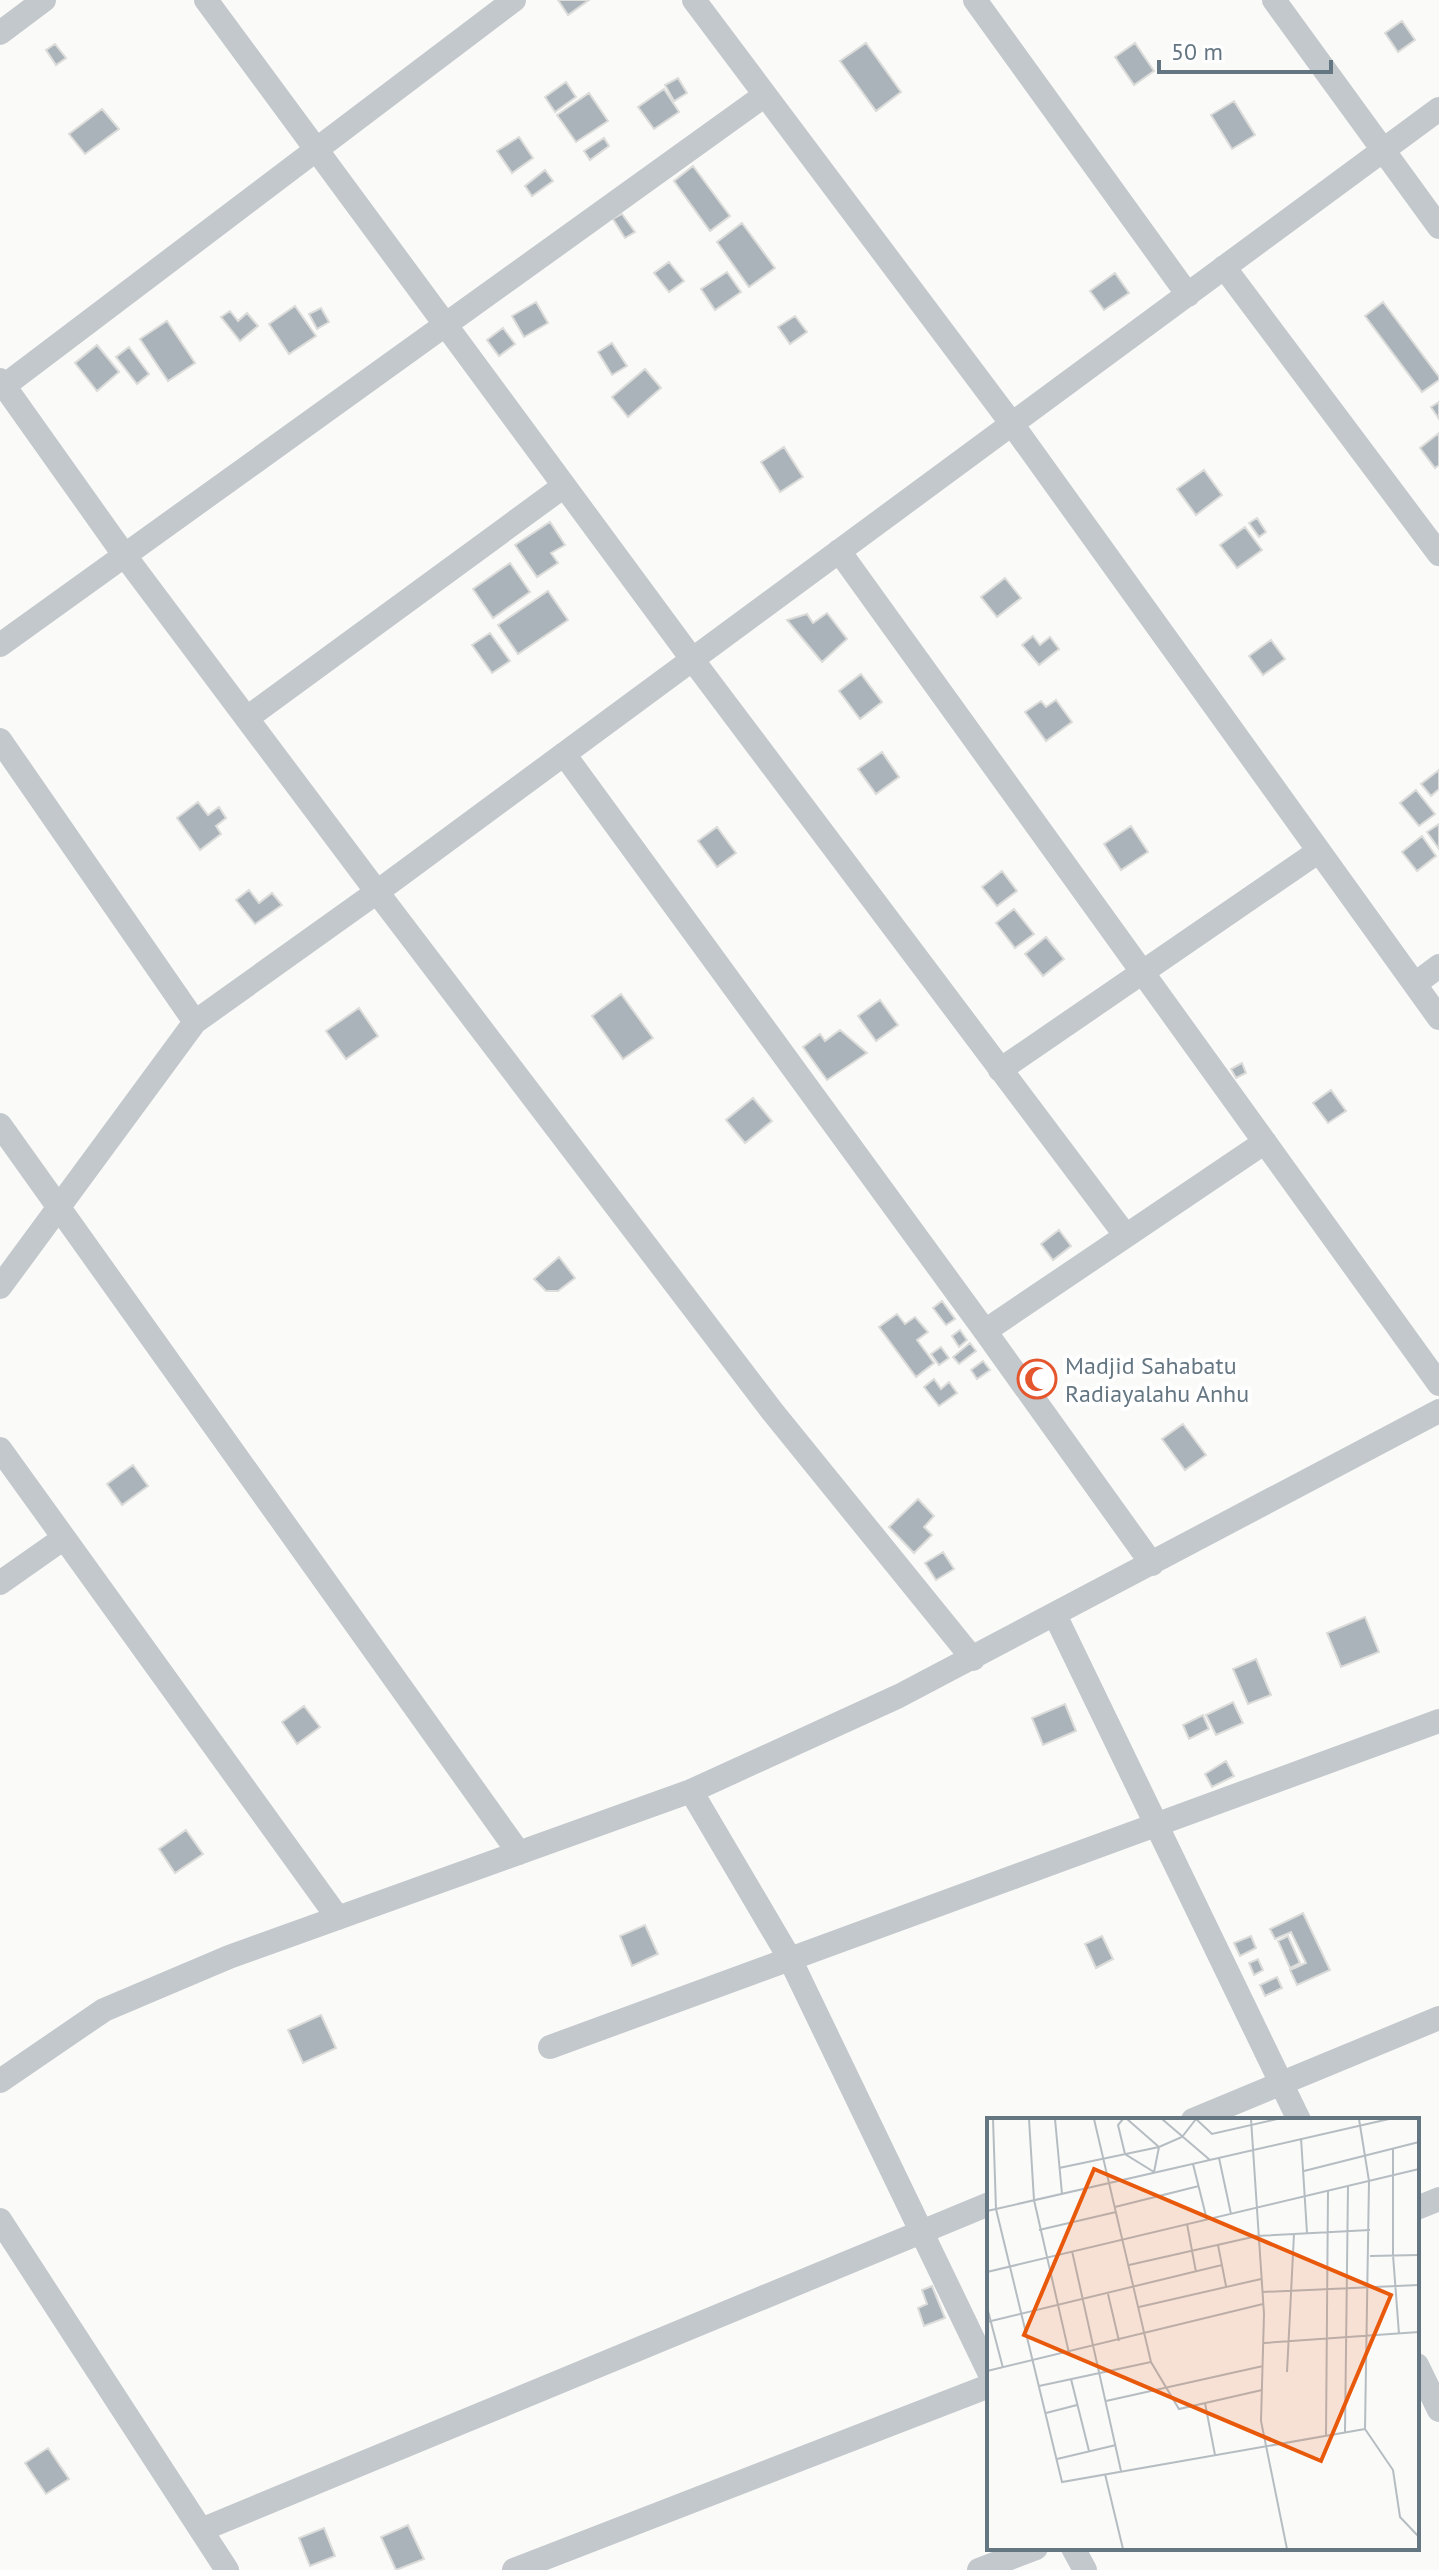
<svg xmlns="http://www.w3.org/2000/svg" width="1439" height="2570" font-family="'PT Sans',sans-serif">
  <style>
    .building { fill: #aab3b9; stroke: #dcdcda; stroke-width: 2 }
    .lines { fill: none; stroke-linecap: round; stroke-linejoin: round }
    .street { stroke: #c3c8cc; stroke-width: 24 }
    .labels { text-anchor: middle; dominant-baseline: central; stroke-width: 8; stroke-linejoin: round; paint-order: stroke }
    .poi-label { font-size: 24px; fill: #657683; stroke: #fff; text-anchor: start }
    .inset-road { fill: none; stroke: #b5bdc2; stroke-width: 2 }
    .view { fill: #e8590c; fill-opacity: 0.15; stroke: #e8590c; stroke-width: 4 }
    .inset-edge { fill: none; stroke: #657683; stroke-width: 4 }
  </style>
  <rect width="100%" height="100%" fill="#fafaf8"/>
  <!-- building -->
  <path class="building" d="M558 0H589L568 15Z
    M1402 21 1415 40 1398 52 1385 33Z
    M866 43 901 92 876 111 840 61Z
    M1135 43 1154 71 1134 85 1115 57Z
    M55 44 66 58 56 65 46 50Z
    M678 78 687 93 674 101 665 85Z
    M566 82 576 97 555 112 545 97Z
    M664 89 679 112 654 129 638 107Z
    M589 93 608 121 576 142 557 115Z
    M1234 101 1255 135 1232 149 1211 115Z
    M102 109 119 129 85 154 69 134Z
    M519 137 533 158 512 173 497 151Z
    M604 138 609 146 590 160 584 151Z
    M693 166 730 216 710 231 674 181Z
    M545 170 553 181 532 196 525 186Z
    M622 214 635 232 625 238 613 219Z
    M742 223 775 268 749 287 717 242Z
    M669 262 684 281 669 292 654 273Z
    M727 272 741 292 715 310 701 289Z
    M1115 273 1129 293 1104 310 1090 291Z
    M536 302 548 323 524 337 512 316Z
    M1383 302 1439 377V380L1422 392 1365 316Z
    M295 306 316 336 289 354 269 324Z
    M321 308 329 322 317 329 309 314Z
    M230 311 238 321 247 313 258 326 240 341 221 317Z
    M795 316 807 332 790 344 778 327Z
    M167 321 195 363 168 381 140 339Z
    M503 328 515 344 499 356 487 340Z
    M612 343 627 366 612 375 598 352Z
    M97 345 119 372 97 391 75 363Z
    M129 347 149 374 137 384 116 357Z
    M645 369 661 388 628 417 612 397Z
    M1439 402V419L1431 407Z
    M1439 433V465L1435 468 1420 448Z
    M784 447 803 477 780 492 761 462Z
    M1204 470 1222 495 1196 515 1177 489Z
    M1257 518 1266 532 1259 537 1249 523Z
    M550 522 565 545 551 553 558 563 537 577 515 545Z
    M1245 527 1262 550 1237 568 1220 545Z
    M510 563 530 592 493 618 473 589Z
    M1005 578 1021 598 997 617 981 597Z
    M548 591 568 620 518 654 498 625Z
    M827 613 847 639 822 662 787 620 807 614 813 623Z
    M490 633 510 661 492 673 472 645Z
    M1033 636 1040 645 1050 637 1059 649 1039 665 1022 645Z
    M1271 640 1285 659 1263 675 1249 656Z
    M861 674 882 702 860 719 839 691Z
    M1056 700 1072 722 1046 741 1025 712 1041 701 1046 707Z
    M882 752 899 777 876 794 858 769Z
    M1439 770V789L1431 796 1421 784Z
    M1416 790 1435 814 1419 826 1400 803Z
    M198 802 208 815 219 807 226 818 216 826 221 834 200 850 177 818Z
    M1439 824V849L1427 832Z
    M1131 826 1148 852 1121 870 1104 844Z
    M717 827 736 853 717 867 698 841Z
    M1422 836 1436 856 1417 871 1402 852Z
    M1002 871 1017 891 997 906 982 887Z
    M249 890 259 903 272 893 282 905 255 924 236 900Z
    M1014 909 1034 934 1015 948 996 923Z
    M1046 937 1064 959 1043 976 1025 954Z
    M621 994 653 1038 623 1059 592 1016Z
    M880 1000 898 1025 876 1041 858 1016Z
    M359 1008 378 1036 346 1059 326 1031Z
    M840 1030 867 1053 827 1080 803 1047 820 1034 825 1041Z
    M1242 1063 1246 1073 1236 1078 1231 1069Z
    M1331 1090 1346 1111 1328 1123 1313 1103Z
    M753 1098 772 1121 745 1143 726 1120Z
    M1059 1230 1071 1246 1053 1260 1041 1244Z
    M559 1257 575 1278 558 1291H546L534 1279Z
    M942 1301 955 1319 946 1325 933 1308Z
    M897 1314 905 1324 915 1317 928 1332 917 1340 934 1363 916 1377 879 1327Z
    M960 1330 967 1340 959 1347 952 1336Z
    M970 1343 976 1351 959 1364 953 1357Z
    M941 1347 949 1358 939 1365 931 1354Z
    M983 1361 990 1370 977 1379 971 1370Z
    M934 1379 941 1389 949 1382 957 1393 939 1406 924 1387Z
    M1183 1424 1206 1455 1185 1470 1162 1439Z
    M133 1465 148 1486 122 1505 107 1484Z
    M918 1499 934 1516 924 1527 932 1535 914 1553 889 1527Z
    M943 1552 954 1569 936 1580 925 1563Z
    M1365 1617 1379 1652 1341 1667 1327 1633Z
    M1256 1659 1271 1695 1248 1704 1233 1669Z
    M1233 1702 1243 1723 1216 1735 1206 1715Z
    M1065 1704 1076 1731 1043 1745 1032 1718Z
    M304 1706 320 1727 297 1744 282 1722Z
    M1203 1715 1209 1729 1189 1739 1183 1725Z
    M1226 1761 1234 1776 1212 1787 1205 1774Z
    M186 1830 203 1854 175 1873 159 1849Z
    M1303 1913 1330 1970 1297 1985 1290 1970 1306 1963 1291 1932 1275 1939 1270 1929Z
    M645 1925 658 1954 632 1966 620 1936Z
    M1102 1936 1113 1959 1096 1968 1085 1944Z
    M1251 1936 1256 1948 1240 1956 1234 1943Z
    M1288 1936 1300 1963 1290 1968 1278 1941Z
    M1258 1959 1263 1970 1254 1975 1249 1963Z
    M1277 1977 1282 1988 1265 1996 1260 1985Z
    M321 2015 336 2048 303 2063 288 2030Z
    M932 2286 945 2318 924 2326 918 2308 927 2304 922 2290Z
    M48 2448 69 2479 46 2494 25 2463Z
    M408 2525 424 2559 396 2570 381 2537Z
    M324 2528 335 2556 310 2566 299 2538Z"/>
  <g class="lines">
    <!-- street -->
    <path class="street" d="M206 0 692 659 1126 1236
      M694 0 1012 424 1439 1018
      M975 0 1188 295
      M1274 0 1439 227
      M0 33 44 0
      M1224 267 1439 554
      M0 380 125 556 377 892 772 1411 973 1659
      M4 386 514 0
      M839 551 1439 1384
      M0 645 765 95
      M247 718 564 486
      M0 740 195 1022
      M564 754 985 1331 1152 1564
      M1415 984 1439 966
      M1000 1070 1319 851
      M0 1125 519 1853
      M0 1287 195 1022 377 892 1439 109
      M985 1331 1265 1142
      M0 1449 338 1918
      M0 1583 64 1538
      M1055 1615 1299 2120
      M691 1791 790 1959 989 2372
      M550 2047 1439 1721
      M0 2081 104 2010 229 1957 691 1791 899 1696 1439 1411
      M1193 2120 1439 2018
      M1417 2208 1439 2199
      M0 2220 227 2570
      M1417 2365 1439 2410
      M201 2530 989 2204
      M1073 2548 1085 2570
      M514 2570 989 2386
      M979 2570 1036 2548"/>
  </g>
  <!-- icons -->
  <defs>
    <symbol id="mosque-ring" viewBox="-11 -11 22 22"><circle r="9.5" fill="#fff" stroke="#e4572e" stroke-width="1.5"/><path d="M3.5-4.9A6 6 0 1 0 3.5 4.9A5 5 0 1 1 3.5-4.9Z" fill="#e4572e"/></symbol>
  </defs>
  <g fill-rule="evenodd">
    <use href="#mosque-ring" x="1015" y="1357" width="44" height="44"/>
  </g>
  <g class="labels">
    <!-- poi labels -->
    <g class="poi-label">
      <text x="1065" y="1365">Madjid Sahabatu<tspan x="1065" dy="28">Radiayalahu Anhu</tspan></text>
    </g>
  </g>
  <!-- overview -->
  <g transform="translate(987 2118)">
    <rect width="432" height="432" fill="#fafaf8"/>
    <path class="inset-road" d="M6 1 9 91 75 364 378 311M42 1 47 82 82 235M68 1 75 76M107 1 164 244 192 291 275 272M136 1 131 7 138 36 167 54M140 1 172 29M175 1 223 42M209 1 225 16 290 1M264 1 277 196 274 303 300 431M372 1 382 63 378 311 406 352 413 399 432 419M314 20 320 115M406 31V137L412 216M232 40 244 96M206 46 220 102M72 50 172 29M317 53 432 24M167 54 172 29 195 19 209 1M128 89 212 68M0 93 402 1M200 106 209 154M52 112 129 94M231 127 239 168M85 133 134 353M383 138 432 137M142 147 270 118 383 112M0 154 432 51M275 174 432 167M121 176 132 223M0 189 16 250M152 189 274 161M0 204 235 147M277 225 432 214M0 253 276 186M300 254 307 116M84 261 102 333M52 268 164 244M119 283 276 248M218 285 228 337M59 295 90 287M358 314 361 68M339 318 341 73M70 341 129 327M118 356 136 431"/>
    <path class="view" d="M107 51 404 177 334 343 37 217Z"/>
    <rect width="432" height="432" class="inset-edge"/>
  </g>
  <!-- scale -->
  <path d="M1159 60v12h172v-12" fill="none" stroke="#657683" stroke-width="4"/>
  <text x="1171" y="60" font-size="24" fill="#657683" stroke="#ffffff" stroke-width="6" paint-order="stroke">50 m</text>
</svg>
